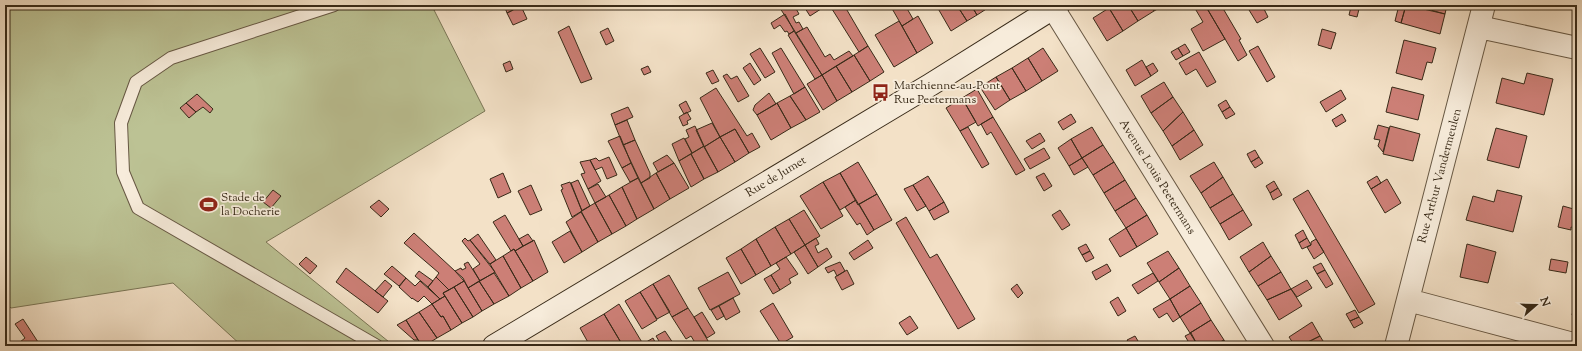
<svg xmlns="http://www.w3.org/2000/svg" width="1582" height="351" font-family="'Sorts Mill Goudy',serif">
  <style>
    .green { fill: #bcc294; stroke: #7a7656 }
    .building { fill: #cc7f76; stroke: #382a18 }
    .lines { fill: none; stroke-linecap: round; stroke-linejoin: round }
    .lane-casing { stroke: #675844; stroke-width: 14 }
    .street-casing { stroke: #675844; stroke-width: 24 }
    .secondary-casing { stroke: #382a18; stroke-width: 24 }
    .lane { stroke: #f7ecdb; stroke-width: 12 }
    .street { stroke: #f7ecdb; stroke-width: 22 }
    .secondary { stroke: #f7ecdb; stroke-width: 22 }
    .labels { text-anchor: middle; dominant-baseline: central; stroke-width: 3.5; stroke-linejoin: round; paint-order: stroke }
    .poi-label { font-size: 12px; fill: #382a18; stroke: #f7ecdb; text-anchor: start }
    .street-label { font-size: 12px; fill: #382a18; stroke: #f7ecdb }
  </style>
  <rect width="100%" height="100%" fill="#f3e1c7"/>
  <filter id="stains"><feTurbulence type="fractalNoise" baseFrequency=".005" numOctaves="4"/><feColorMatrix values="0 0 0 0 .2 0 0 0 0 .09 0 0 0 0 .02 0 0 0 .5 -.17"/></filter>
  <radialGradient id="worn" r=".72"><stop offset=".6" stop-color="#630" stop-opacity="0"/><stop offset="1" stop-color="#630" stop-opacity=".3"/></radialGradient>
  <!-- green -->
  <path class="green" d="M5 5H442L434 10 485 111 266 242 394 346H242L173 283 11 308 5 303Z"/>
  <!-- building -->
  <path class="building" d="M504 5H510L513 10 507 13Z
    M778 5H794L799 14 793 17 796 23 799 22 803 29 796 33Z
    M803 5H822L824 7 810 16Z
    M833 5H844L868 46 859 52 832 9 835 7Z
    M890 5H905L913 19 902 26Z
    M936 5H955L957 8 958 7 967 21 951 31Z
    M955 5H971L977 15 967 21 958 7 957 8Z
    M971 5H991V6L977 15Z
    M1113 5H1128L1138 21 1123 31 1109 8Z
    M1128 5H1151L1154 11 1138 21Z
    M1151 5H1165L1154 11Z
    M1193 5H1205L1225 39 1203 51 1191 29 1203 22Z
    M1205 5H1221L1241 39 1239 40 1247 55 1238 61Z
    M1246 5H1262L1268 17 1257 23Z
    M1399 5H1406L1401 23 1395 21Z
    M1406 5 1445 14 1440 34 1401 23Z
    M1413 5H1447L1445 14Z
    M521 6 527 19 513 25 507 13Z
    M1351 7 1359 9 1357 17 1349 15Z
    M1109 8 1123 31 1107 41 1093 18Z
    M785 14 794 31 789 34 787 31 785 32 780 25 774 29 771 23Z
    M918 16 933 43 917 53 902 26Z
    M899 21 917 53 894 67 875 35Z
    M569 26 592 79 581 83 558 32Z
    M807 27 825 57 830 54 834 60 849 51 853 56 822 75 796 33Z
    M608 28 614 41 606 45 600 32Z
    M1322 29 1336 33 1331 49 1318 45Z
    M794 31 822 75 815 79 788 35Z
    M1404 40 1436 48 1432 63 1427 62 1422 80 1396 73Z
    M1185 44 1190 52 1183 56 1178 48Z
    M868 46 884 72 870 81 854 55Z
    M1258 46 1275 77 1267 82 1249 51Z
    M760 48 775 72 765 78 750 54Z
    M781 48 805 87 794 94 772 53Z
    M1043 48 1058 71 1042 81 1028 58Z
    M1178 48 1183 56 1176 60 1171 52Z
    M1199 52 1216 82 1207 87 1196 69 1186 75 1179 63Z
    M854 55 870 81 852 92 836 66Z
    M1028 58 1042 81 1026 91 1012 68Z
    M1142 60 1151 76 1135 86 1126 70Z
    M510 61 513 69 506 72 503 64Z
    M750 63 761 80 754 85 743 68Z
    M1153 63 1158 71 1151 76 1146 67Z
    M648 66 651 72 644 75 641 69Z
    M836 66 852 92 837 101 822 75Z
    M1012 68 1026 91 1010 100 996 77Z
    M713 70 719 81 712 84 706 73Z
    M1527 73 1553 79 1544 115 1496 103 1502 78 1524 84Z
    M727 74 731 79 737 76 749 96 738 102 723 76Z
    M822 75 837 101 823 110 807 84Z
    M996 77 1010 100 995 110 980 87Z
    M1164 82 1173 97 1151 113 1141 96Z
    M805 87 820 112 806 120 790 96Z
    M1392 87 1424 95 1418 120 1386 112Z
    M716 88 747 136 752 133 760 147 749 153 735 129 720 137 700 98Z
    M977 89 993 117 978 126 962 98Z
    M1341 90 1346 99 1326 112 1320 102Z
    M769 93 776 104 757 115 753 110 755 105Z
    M197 94 213 109 210 113 203 107 196 112 186 103Z
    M790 96 806 120 791 128 777 103Z
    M1173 97 1183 112 1163 131 1151 113Z
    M962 98 976 122 960 131 946 108Z
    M1226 100 1230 107 1222 112 1218 105Z
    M686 101 691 111 684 114 679 105Z
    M186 103 196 112 189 118 180 108Z
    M777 103 791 128 771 140 757 115Z
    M628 107 633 117 615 125 611 114Z
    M1230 107 1235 114 1226 119 1222 112Z
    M687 112 691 119 687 121 688 124 683 126 679 117Z
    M1183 112 1194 130 1172 146 1163 131Z
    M1071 114 1076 122 1063 130 1058 122Z
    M1342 114 1346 121 1336 127 1332 120Z
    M993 117 1025 170 1016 175 991 132 987 135 981 124Z
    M627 120 635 140 623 145 615 125Z
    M712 123 720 137 704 147 696 130Z
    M1378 125 1389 128 1383 152 1378 146 1380 140 1374 139Z
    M695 126 704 146 692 153 685 139 689 137 686 130Z
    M1390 126 1420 134 1413 161 1383 154Z
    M968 127 989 164 982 168 960 131Z
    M1092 127 1103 145 1082 158 1071 139Z
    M1496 128 1527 136 1519 168 1487 160Z
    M735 129 749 153 735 162 720 137Z
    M1194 130 1203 145 1180 160 1172 146Z
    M1040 133 1045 141 1032 149 1026 141Z
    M620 136 631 163 622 168 608 141Z
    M720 137 735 162 718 172 704 147Z
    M684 138 692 153 679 161 672 144Z
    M1071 139 1082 158 1069 166 1058 148Z
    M635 140 650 173V178L641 183 623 145Z
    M1103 145 1114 162 1093 175 1082 158Z
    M704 146 718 172 704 179 691 154Z
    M1044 148 1050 158 1030 169 1024 159Z
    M1255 150 1259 157 1251 162 1247 154Z
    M691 154 704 179 691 187 679 161Z
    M667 155 674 163 658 172 653 163Z
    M609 157 617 175 607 179 602 167 595 170 590 160 596 158 599 161Z
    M1259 157 1263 163 1255 168 1251 162Z
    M1082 158 1088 167 1074 175 1069 166Z
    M590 160 601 181 588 189 581 174 585 173 580 162Z
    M858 162 877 194 858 205 840 173Z
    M1114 162 1125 180 1104 193 1093 175Z
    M1214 162 1223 177 1201 193 1190 176Z
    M631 163 638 178 630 182 622 168Z
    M674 163 689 188 670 199 656 173Z
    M503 173 511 192 498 198 490 179Z
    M656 173 670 199 654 209 641 183Z
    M840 173 856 200 840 210 823 182Z
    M1044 173 1052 186 1044 191 1036 177Z
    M928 176 944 202 929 211 913 185Z
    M1377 176 1381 183 1371 189 1367 182Z
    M1223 177 1233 194 1210 208 1201 193Z
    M638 178 654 209 637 219 622 187Z
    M1387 179 1401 203 1385 213 1371 189Z
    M578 180 590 206 582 211 571 183Z
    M1125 180 1136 198 1115 211 1104 193Z
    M1274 181 1278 188 1270 193 1266 186Z
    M570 182 582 211 572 217 561 190 563 189 561 185Z
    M823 182 843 216 821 229 800 196Z
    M598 184 606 197 595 203 588 189Z
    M531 185 542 210 530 215 518 191Z
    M913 185 926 206 917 211 904 189Z
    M622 187 637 219 626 226 609 195Z
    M1278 188 1282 195 1273 200 1270 193Z
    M273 190 281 196 271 208 263 202Z
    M1308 190 1375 304 1359 313 1293 199Z
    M1497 190 1522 196 1513 232 1466 220 1473 196 1494 202Z
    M877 194 892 220 874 230 859 204Z
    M1233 194 1243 210 1220 224 1210 208Z
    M609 195 626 226 612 234 595 203Z
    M1136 198 1147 215 1126 228 1115 211Z
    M379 200 389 209 381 217 370 207Z
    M856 200 874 230 867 235 860 223 857 225 845 207Z
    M944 202 949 212 934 220 929 211Z
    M595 203 612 234 598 242 581 211Z
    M1563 206 1577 210V222L1575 228 1571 227V230L1558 227Z
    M804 210 820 236 805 245 789 219Z
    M1060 210 1070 225 1062 230 1052 215Z
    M1243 210 1252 225 1229 240 1220 224Z
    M581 212 598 242 582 252 566 222Z
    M505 215 523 246 515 251 514 249 511 251 493 222Z
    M1147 215 1158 234 1137 247 1126 228Z
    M906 217 930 258 937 254 975 319 958 329 896 223Z
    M789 219 805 245 791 254 775 227Z
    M775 227 791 254 771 266 756 239Z
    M1126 228 1137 247 1120 257 1109 239Z
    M1303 230 1307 238 1299 243 1295 235Z
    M570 231 582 252 564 263 552 242Z
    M414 233 455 271 464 281 449 290 436 277 439 273 404 243Z
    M478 234 496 260 490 264 470 240Z
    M528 234 533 241 523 246 519 239Z
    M465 238 468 241 470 240 495 272 480 281 473 269 480 264 462 241Z
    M816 238 819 244 815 246 818 253 827 248 832 257 818 267 805 245Z
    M1307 238 1311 245 1302 249 1299 243Z
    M756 239 771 266 756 275 741 249Z
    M1316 239 1324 252 1314 259 1307 247 1311 245V242Z
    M534 240 548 272 533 281 515 251Z
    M868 240 873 248 854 260 849 253Z
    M1263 242 1271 256 1249 272 1240 257Z
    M1086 244 1090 251 1082 255 1078 248Z
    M1467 244 1496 252 1488 283 1460 277Z
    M805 245 818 267 808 274 794 252Z
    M514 249 533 281 521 288 503 256Z
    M741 249 756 275 741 284 726 258Z
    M1090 251 1094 258 1086 262 1082 255Z
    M1168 251 1179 268 1159 282 1147 263Z
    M503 256 521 288 509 296 490 264Z
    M1271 256 1281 272 1258 286 1249 272Z
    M306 257 317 266 310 274 299 264Z
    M786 257 798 274 789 279 791 283 780 290 771 275 780 269 776 263Z
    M1551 259 1568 262 1566 273 1549 270Z
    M468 262 480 281 468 288 463 278 455 271 461 268 462 270 466 268 464 264Z
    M840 262 845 271 837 276 834 270 828 273 825 268Z
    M1321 263 1325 270 1317 274 1313 267Z
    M1107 264 1111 271 1096 280 1092 272Z
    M392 266 406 278 399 286 384 274Z
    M346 268 388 301 378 313 336 282Z
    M1179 268 1190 286 1170 299 1159 282Z
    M847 270 854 284 842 290 835 277Z
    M1325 270 1333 284 1326 288 1317 274Z
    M419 271 433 281 428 287 415 276Z
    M728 272 740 294 710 310 698 288Z
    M1281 272 1291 289 1267 300 1258 286Z
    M494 273 509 296 494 304 479 281Z
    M1153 273 1158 281 1138 294 1132 285Z
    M669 275 688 308 672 317 653 284Z
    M771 275 780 290 773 294 764 279Z
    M436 277 449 290 443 293 445 296 440 299 428 287Z
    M406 278 415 286 420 281 440 299 432 304 424 296 418 302 412 298V299L399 287Z
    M385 280 392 286 383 297 375 291Z
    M1307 280 1312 288 1297 297 1291 289Z
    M464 281 482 311 473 317 454 287Z
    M479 281 494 304 482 311 468 288Z
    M653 284 670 312 657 319 640 292Z
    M1017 284 1023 293 1018 298 1011 289Z
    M1190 286 1201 303 1180 317 1170 299Z
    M454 287 473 317 462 323 443 293Z
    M1291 289 1302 306 1279 320 1267 300Z
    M640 292 657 320 642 329 625 301Z
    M1577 295V316L1572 315Z
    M445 296 462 323 451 330 443 316 441 317 432 304Z
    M1118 297 1126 311 1118 316 1110 302Z
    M733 298 740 312 726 320 719 306Z
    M1170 299 1180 317 1173 322 1167 313 1159 318 1153 309Z
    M773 303 793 337 781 344 760 311Z
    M1201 303 1211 320 1190 333 1180 317Z
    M432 304 441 317 443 316 451 330 437 338 419 312Z
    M619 304 643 344 644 346H623L604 314Z
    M719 306 724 316 717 320 711 310Z
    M688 308 694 317 711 346H697L691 336 686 339 672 317Z
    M1355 310 1359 317 1350 321 1346 314Z
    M419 312 437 338 424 346H422L406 320Z
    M702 312 715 333 707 338 694 317Z
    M604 314 623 346H590L580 328Z
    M910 316 918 328 907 335 899 323Z
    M1359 317 1363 323 1354 328 1350 321Z
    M23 319 38 342 32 346H23L20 342 25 338 15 324Z
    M406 320 418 340H414L397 325Z
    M1211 320 1224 340 1213 346H1198L1190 333Z
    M1312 322 1320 336 1300 346H1295L1289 337Z
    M665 331 675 346H662L656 336Z
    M1191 333 1198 346H1191L1185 336Z
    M1135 336 1141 346H1131L1127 340Z
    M1320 336 1326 346H1300Z
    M653 338 657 346H644L643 344Z
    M1224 340 1227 346H1213Z"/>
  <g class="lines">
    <defs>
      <path id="lane" d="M334 5 171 58 136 82 121 123 123 172 138 208 377 346"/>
      <path id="street" d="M1053 8 1263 346
        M1479 27 1577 48
        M1408 300 1577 345
        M1396 346 1484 5"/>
      <path id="secondary" d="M494 346 930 85 1058 5"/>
    </defs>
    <!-- lane casing -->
    <use href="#lane" class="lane-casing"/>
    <!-- street casing -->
    <use href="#street" class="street-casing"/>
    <!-- secondary casing -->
    <use href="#secondary" class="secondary-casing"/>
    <!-- lane -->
    <use href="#lane" class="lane"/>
    <!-- street -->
    <use href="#street" class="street"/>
    <!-- secondary -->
    <use href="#secondary" class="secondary"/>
  </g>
  <!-- icons -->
  <defs>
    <symbol id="bus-bare" viewBox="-9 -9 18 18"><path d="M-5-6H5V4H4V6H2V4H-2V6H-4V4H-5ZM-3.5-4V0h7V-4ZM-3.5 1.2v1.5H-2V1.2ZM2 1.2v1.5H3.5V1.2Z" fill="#8f2418" stroke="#f7ecdb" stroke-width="2.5" paint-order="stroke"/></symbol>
    <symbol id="stadium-bare" viewBox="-9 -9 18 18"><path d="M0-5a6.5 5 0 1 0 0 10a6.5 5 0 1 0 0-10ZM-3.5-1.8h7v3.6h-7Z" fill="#8f2418" stroke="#f7ecdb" stroke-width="2.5" paint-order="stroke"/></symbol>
  </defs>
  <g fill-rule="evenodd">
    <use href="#bus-bare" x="868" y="80" width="25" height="25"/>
    <use href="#stadium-bare" x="196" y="192" width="25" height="25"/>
  </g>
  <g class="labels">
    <!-- poi labels -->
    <g class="poi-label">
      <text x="894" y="86">Marchienne-au-Pont<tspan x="894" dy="14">Rue Peetermans</tspan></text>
      <text x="221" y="198">Stade de<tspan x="221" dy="14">la Docherie</tspan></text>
    </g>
    <!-- street labels -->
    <g class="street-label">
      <text transform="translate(1440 176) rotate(-75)">Rue Arthur Vandermeulen</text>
      <text transform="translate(776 177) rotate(-31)">Rue de Jumet</text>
      <text transform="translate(1157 177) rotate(58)">Avenue Louis Peetermans</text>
    </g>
  </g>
  <!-- margin -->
  <rect width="1582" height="351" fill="none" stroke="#f3e1c7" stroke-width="20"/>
  <rect x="6" y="6" width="1570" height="339" fill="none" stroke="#382a18" stroke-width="2"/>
  <rect x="10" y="10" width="1562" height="331" fill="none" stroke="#382a18"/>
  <!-- north arrow -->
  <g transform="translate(1536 305) rotate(70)" stroke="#f7ecdb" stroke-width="3" paint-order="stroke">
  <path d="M0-3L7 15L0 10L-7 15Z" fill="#382a18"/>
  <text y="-6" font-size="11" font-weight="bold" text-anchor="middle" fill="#382a18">N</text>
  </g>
  <rect width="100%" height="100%" filter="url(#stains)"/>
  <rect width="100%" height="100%" fill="url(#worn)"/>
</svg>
